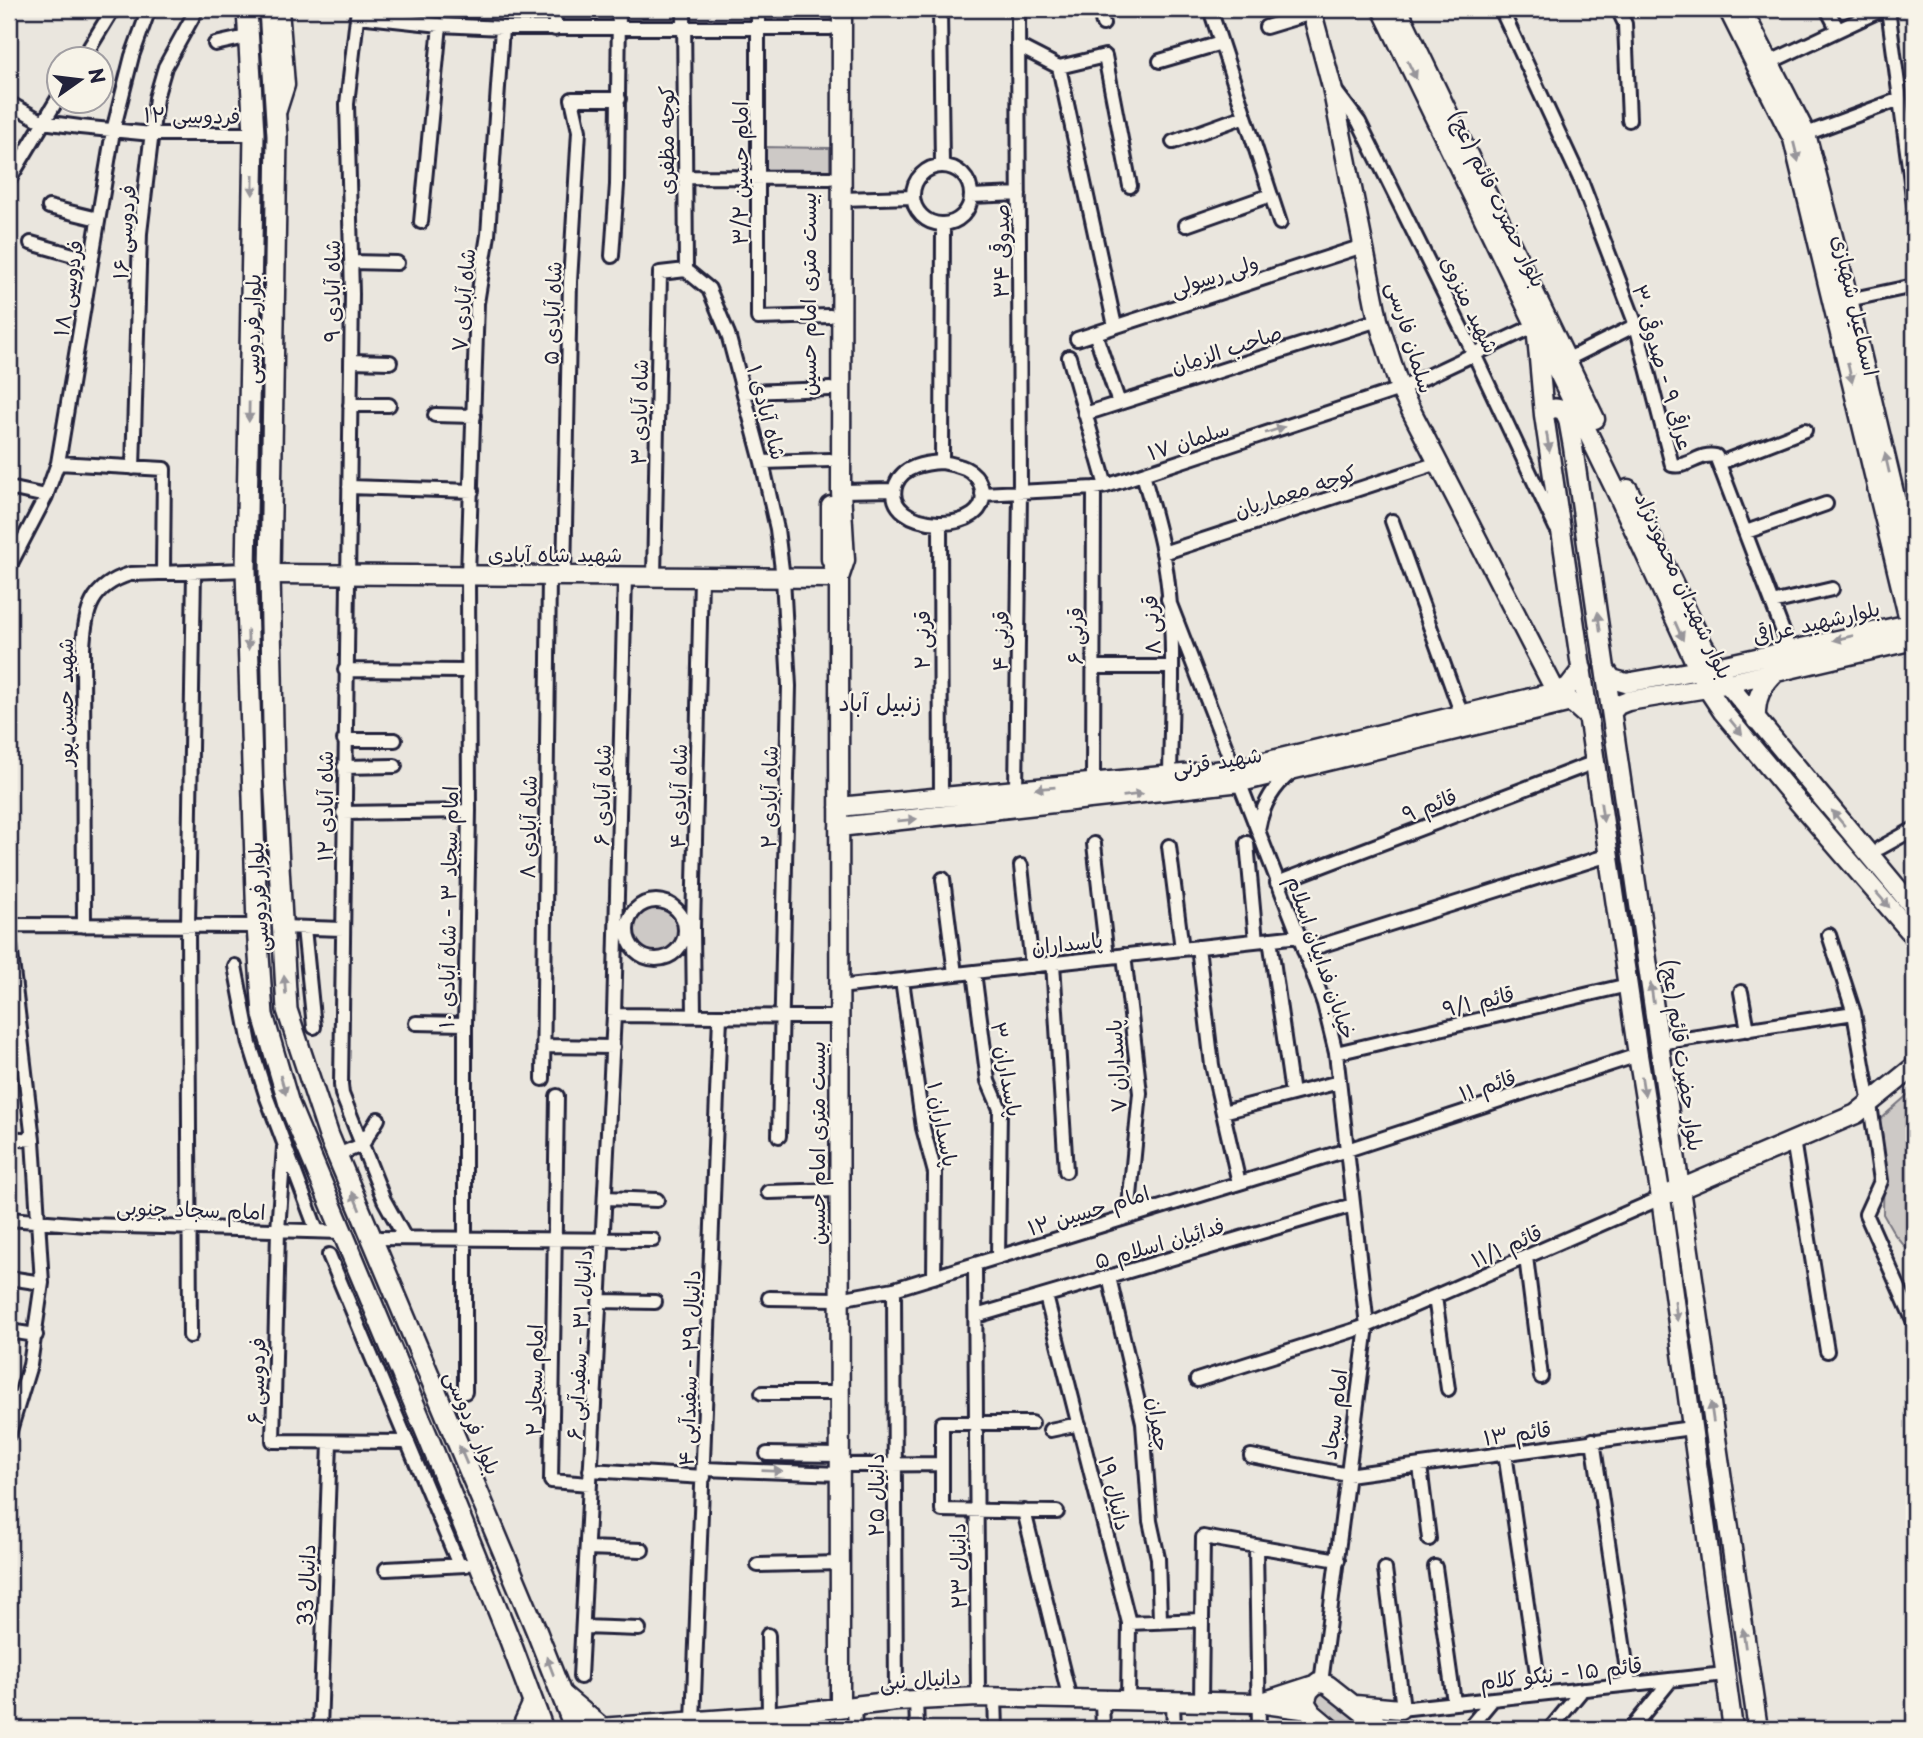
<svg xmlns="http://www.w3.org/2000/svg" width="1923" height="1738" font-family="'Playpen Sans','Playpen Sans Arabic',sans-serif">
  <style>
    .green { fill: #cdc9c6; stroke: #787680; stroke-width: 2 }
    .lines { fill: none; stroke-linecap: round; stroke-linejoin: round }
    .street-casing { stroke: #22223b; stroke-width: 18 }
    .secondary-casing { stroke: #22223b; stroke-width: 23 }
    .primary-casing { stroke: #22223b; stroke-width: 24 }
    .street { stroke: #f7f3e8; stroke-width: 12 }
    .secondary { stroke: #f7f3e8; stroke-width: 18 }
    .primary { stroke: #f7f3e8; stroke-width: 19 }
    .oneway { fill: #97959a }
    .labels { text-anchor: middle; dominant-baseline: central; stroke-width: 5; stroke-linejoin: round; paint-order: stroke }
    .street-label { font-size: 21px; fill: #22223b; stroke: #f7f3e8 }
    .neighbourhood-label { font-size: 23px; fill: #22223b; stroke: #f7f3e8 }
  </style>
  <rect width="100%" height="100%" fill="#eae6de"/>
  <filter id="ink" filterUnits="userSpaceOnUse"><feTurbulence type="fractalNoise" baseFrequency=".0143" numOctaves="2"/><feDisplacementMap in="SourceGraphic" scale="14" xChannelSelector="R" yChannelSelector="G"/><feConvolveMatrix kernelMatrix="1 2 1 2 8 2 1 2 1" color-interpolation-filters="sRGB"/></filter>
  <g filter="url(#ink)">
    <!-- green -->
    <path class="green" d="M759 147 830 148V178L759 177Z
      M631 930a25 25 0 1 1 50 0a25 25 0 1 1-50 0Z
      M1911 1092 1914 1096V1257L1895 1235 1883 1214 1884 1156 1878 1121Z
      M1323 1690 1371 1729H1341L1314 1708 1312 1695Z"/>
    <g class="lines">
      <defs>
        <path id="street" d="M358 9 347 104 352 294 341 1085 342 1094 384 1200 405 1238
          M555 9V29
          M684 9 686 270
          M758 9V318L830 316
          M940 9 942 165
          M1100 9 1103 24
          M1210 9 1280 223
          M1501 9 1581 181 1636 325 1672 465C1687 469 1700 452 1716 456L1790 650
          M1618 9 1625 24 1629 120
          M1827 9 1838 30
          M1888 9 1914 204
          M358 16 440 25 502 28H830
          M1266 27 1312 13
          M215 44 242 38
          M1018 46 1059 67 1115 326
          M82 60 113 9
          M1160 61 1221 43
          M1764 65 1883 9
          M1059 67 1105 56 1130 186
          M1334 89 1359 122 1474 354 1556 528
          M9 103 43 122 80 127 152 134H254
          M1806 134 1900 99
          M1173 142 1245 116
          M913 195a29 29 0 1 1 58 0a29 29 0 1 1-58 0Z
          M684 177 830 178
          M9 180 60 95
          M971 196 1019 194
          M841 199 912 197
          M49 207 98 219
          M421 222 440 25
          M1186 225 1271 195
          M31 243 91 260
          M612 256 617 185 619 9
          M351 262 397 263
          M686 270 709 289 728 334 762 462 777 529 783 578 789 686 779 1136
          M1848 300 1914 286
          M1095 333 1119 403
          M1077 339 1363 246
          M1069 357 1106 486
          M1566 360 1636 325
          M351 361 390 362
          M744 392 830 389
          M350 405H389
          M1085 414 1378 320
          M435 415 474 416
          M762 462 830 460
          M942 462C958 465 975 468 981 486 999 538 878 533 896 484 903 466 925 463 942 462Z
          M942 462 943 224
          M58 463 164 469 163 572
          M1720 463 1805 430
          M133 468 140 233 156 98 165 67 197 9
          M1143 474C1150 500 1158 526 1163 552 1177 623 1171 703 1170 776
          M349 487 472 491
          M9 488 46 496
          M841 491 894 490
          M982 494 1094 488 1106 486 1400 389 1536 325
          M1897 505 1914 501
          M1392 521 1462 715
          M940 524 941 798
          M1746 532 1826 504
          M1163 553 1438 463
          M9 567 46 496 58 463 113 131 132 56 149 9
          M564 576 570 282 579 131 572 99H619
          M654 577 660 273 686 270
          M1168 599 1299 936 1324 1004 1336 1053 1367 1326 1321 1683
          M1772 603 1832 589
          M1093 667H1172
          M345 670 467 671
          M344 740H395
          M344 767 395 766
          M1093 783 1094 488
          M1016 791 1020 492 1018 9
          M343 813 469 811
          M1258 830C1262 806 1272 787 1292 772
          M1247 843 1256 941
          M1094 844 1107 957
          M1169 846 1182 949
          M1880 848 1914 829
          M1021 866 1032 966
          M943 879 955 974
          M1277 883 1595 762
          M627 930a29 29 0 1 1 58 0a29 29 0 1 1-58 0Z
          M9 925 257 926
          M84 926 83 648C85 610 91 586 130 574L246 570
          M281 927 343 929
          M304 928 314 1027
          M1829 935 1854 1013 1870 1104 1881 1181 1866 1214 1914 1322
          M9 936 33 1140 42 1283 30 1365 9 1434
          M1270 939 1292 1094
          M1198 947 1212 1065 1239 1183
          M1304 951 1609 855
          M1124 955 1140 1093 1128 1217
          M1053 963 1066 1171
          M235 966 250 1044 267 1098 317 1231
          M974 972 988 1081 1000 1109 998 1257
          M902 980 923 1128 935 1173 934 1277
          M839 987 1299 936
          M1741 992 1748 1030
          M614 1015 839 1017
          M694 1016 693 929 701 577
          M416 1023 465 1024
          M1659 1043 1854 1013
          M543 1046 613 1047
          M1336 1053 1628 985
          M543 1079 549 576
          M557 1096 551 1481 590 1484
          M1223 1112 1339 1082
          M9 1138 33 1140
          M1793 1140 1827 1351
          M284 1147 278 1230 273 1441 408 1442
          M337 1155 362 1145 378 1119
          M768 1192 839 1190
          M605 1198 657 1200
          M9 1219 87 1225 342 1232
          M371 1238 653 1240
          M329 1255 459 1565
          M1526 1257 1541 1377
          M975 1264 976 1422
          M1109 1277 1143 1423 1150 1521 1158 1558 1160 1620
          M9 1278 42 1283
          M894 1289 896 1701
          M1046 1296 1129 1623 1128 1702
          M1435 1297 1448 1389
          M769 1298 839 1299 894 1289 1347 1150 1638 1055
          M600 1301 655 1302
          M976 1316 1353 1205
          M9 1331 36 1335
          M190 1336 188 926 194 572
          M1197 1380 1367 1326 1661 1198
          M465 1392V1024L469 811 468 575 477 303 488 235 502 28
          M762 1393H840
          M1032 1423H942V1510L1057 1512
          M1050 1430 1079 1424
          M976 1433 978 1697
          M1593 1440 1629 1684
          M1505 1453 1540 1694
          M767 1454 840 1455
          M1251 1456 1348 1475 1691 1428
          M840 1465 942 1464
          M1420 1466 1429 1539
          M704 1469 840 1474
          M590 1470 704 1477
          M1024 1511 1070 1700
          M1256 1547 1259 1729
          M587 1548 642 1550
          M758 1565 840 1563
          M1435 1567 1454 1702
          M386 1569 466 1565
          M1385 1569 1403 1708
          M1129 1623 1202 1620
          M583 1627 639 1629
          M768 1635 769 1716
          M580 1677 614 1015 625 576
          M995 1697 996 1729
          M916 1699 917 1729
          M1102 1701 1103 1729
          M1173 1703 1174 1729
          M1201 1703 1203 1537 1338 1560
          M854 1706 855 1729
          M1400 1709 1725 1674
          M813 1711 814 1729
          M693 1722 720 1016
          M320 1729 330 1442
          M1468 1729 1493 1699
          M1550 1729 1583 1689
          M1631 1729 1671 1680"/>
        <path id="secondary" d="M1311 9 1332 87 1378 320 1400 389 1556 692
          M1382 9 1619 497 1707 688 1723 712 1787 789 1914 936
          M1398 9 1595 419
          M1728 9 1793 139 1910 624
          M1742 9 1806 134 1836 248 1914 577
          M277 110 285 85 279 9
          M1536 325 1544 415 1638 1055 1661 1198 1733 1729
          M1544 415C1550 407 1556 407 1564 411L1568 419 1573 447 1758 1729
          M1628 489 1703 645 1726 682 1914 908
          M831 506V559L839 578
          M270 574 839 578
          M1607 672 1612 679 1626 683 1716 667 1914 623
          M1612 712 1618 705 1628 701 1707 688 1914 640
          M1756 720C1755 698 1761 686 1777 671
          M839 807 1235 769 1556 692 1568 687 1582 669
          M839 827 1241 782 1571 702 1589 718
          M1671 1193 1856 1114 1914 1067
          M561 1693 604 1729
          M1265 1701 1314 1685
          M1355 1705 1400 1709
          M840 1707 839 578 845 560 841 491 842 9
          M521 1729 533 1702
          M585 1729 769 1716 896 1701 978 1697 1258 1703 1309 1710
          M1331 1729 1312 1713 1305 1702 1309 1691 1318 1682 1328 1685 1375 1722 1379 1729"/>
        <path id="primary" d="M247 9 254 134 246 570 257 926 263 1015 289 1104 430 1442 509 1638 543 1729
          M269 9 277 136 270 574 274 775 287 1010 329 1136 536 1630 575 1729"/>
      </defs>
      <!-- street casing -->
      <use href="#street" class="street-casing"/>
      <!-- secondary casing -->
      <use href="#secondary" class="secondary-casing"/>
      <!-- primary casing -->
      <use href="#primary" class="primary-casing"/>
      <!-- street -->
      <use href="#street" class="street"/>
      <!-- secondary -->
      <use href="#secondary" class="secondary"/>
      <!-- primary -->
      <use href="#primary" class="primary"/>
    </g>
    <!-- one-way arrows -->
    <defs><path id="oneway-solid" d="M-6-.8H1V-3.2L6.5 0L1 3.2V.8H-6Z" transform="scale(1.75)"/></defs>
    <g class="oneway">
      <use href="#oneway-solid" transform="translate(1412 70) rotate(64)"/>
      <use href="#oneway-solid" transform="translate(1796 152) rotate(76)"/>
      <use href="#oneway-solid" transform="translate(253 185) rotate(91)"/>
      <use href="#oneway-solid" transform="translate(1850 373) rotate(77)"/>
      <use href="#oneway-solid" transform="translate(249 412) rotate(91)"/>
      <use href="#oneway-solid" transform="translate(1275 430) rotate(-18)"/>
      <use href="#oneway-solid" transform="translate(1548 442) rotate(81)"/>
      <use href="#oneway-solid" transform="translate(1887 463) rotate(-103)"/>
      <use href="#oneway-solid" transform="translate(1599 622) rotate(-98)"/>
      <use href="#oneway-solid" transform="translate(1679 631) rotate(66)"/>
      <use href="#oneway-solid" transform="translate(1843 638) rotate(167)"/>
      <use href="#oneway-solid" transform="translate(248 640) rotate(88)"/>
      <use href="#oneway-solid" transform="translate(1736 727) rotate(51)"/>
      <use href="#oneway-solid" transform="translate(1045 788) rotate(175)"/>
      <use href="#oneway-solid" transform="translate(1133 795) rotate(-7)"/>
      <use href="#oneway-solid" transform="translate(1602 812) rotate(82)"/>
      <use href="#oneway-solid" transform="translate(1838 818) rotate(-130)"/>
      <use href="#oneway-solid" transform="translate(907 820) rotate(-6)"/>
      <use href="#oneway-solid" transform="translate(1883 900) rotate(49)"/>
      <use href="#oneway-solid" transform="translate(285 985) rotate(-94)"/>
      <use href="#oneway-solid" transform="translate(1652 993) rotate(-98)"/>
      <use href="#oneway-solid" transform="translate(283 1085) rotate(74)"/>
      <use href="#oneway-solid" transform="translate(1643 1086) rotate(81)"/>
      <use href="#oneway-solid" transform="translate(356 1201) rotate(-112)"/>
      <use href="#oneway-solid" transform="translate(1676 1311) rotate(83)"/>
      <use href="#oneway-solid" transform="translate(1712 1412) rotate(-98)"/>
      <use href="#oneway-solid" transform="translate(463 1455) rotate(-113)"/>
      <use href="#oneway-solid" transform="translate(772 1471) rotate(2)"/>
      <use href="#oneway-solid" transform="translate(1744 1638) rotate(-98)"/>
      <use href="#oneway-solid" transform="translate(550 1666) rotate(-111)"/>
    </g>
  </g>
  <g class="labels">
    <!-- street labels -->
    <g class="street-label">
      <text transform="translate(192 114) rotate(1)">فردوسی ۱۲</text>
      <text transform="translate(665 140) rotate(-90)">کوچه مظفری</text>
      <text transform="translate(739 173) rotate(-90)">امام حسین ۳/۲</text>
      <text transform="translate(1499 198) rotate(64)">بلوار حضرت قائم (عج)</text>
      <text transform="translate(123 232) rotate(-85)">فردوسی ۱۶</text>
      <text transform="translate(1000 251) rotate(-90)">صدوقی ۳۴</text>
      <text transform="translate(1214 274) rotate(-18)">ولی رسولی</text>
      <text transform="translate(67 288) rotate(-81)">فردوسی ۱۸</text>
      <text transform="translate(331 291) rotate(-90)">شاه آبادی ۹</text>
      <text transform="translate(807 294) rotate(-90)">بیست متری امام حسین</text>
      <text transform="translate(462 300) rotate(-85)">شاه آبادی ۷</text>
      <text transform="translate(1471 304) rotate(64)">شهید منزوی</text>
      <text transform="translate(1857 305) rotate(77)">اسماعیل شهبازی</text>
      <text transform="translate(551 313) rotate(-88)">شاه آبادی ۵</text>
      <text transform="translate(251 329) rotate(-89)">بلوار فردوسی</text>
      <text transform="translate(1412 337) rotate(73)">سلمان فارسی</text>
      <text transform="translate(1226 348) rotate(-18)">صاحب الزمان</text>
      <text transform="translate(1664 367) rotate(74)">عراقی ۹ - صدوقی ۳۰</text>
      <text transform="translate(638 412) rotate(-89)">شاه آبادی ۳</text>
      <text transform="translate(768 412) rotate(75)">شاه آبادی ۱</text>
      <text transform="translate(1188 439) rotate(-18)">سلمان ۱۷</text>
      <text transform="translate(1295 490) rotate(-18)">کوچه معماریان</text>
      <text x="555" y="553">شهید شاه آبادی</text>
      <text transform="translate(1685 585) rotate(65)">بلوار شهیدان محمودنژاد</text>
      <text transform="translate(1816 621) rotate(-13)">بلوارشهید عراقی</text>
      <text transform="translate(1150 625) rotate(-94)">قرنی ۸</text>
      <text transform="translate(1074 636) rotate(-90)">قرنی ۶</text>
      <text transform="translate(921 640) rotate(-90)">قرنی ۲</text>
      <text transform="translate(999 641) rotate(-89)">قرنی ۴</text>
      <text transform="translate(64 702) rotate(-90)">شهید حسن پور</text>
      <text transform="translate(1217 760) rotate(-9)">شهید قرنی</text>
      <text transform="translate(601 795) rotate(-89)">شاه آبادی ۶</text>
      <text transform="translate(677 796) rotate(-89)">شاه آبادی ۴</text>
      <text transform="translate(768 797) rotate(-89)">شاه آبادی ۲</text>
      <text transform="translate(1429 804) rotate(-21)">قائم ۹</text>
      <text transform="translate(324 806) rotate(-90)">شاه آبادی ۱۲</text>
      <text transform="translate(527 827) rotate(-89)">شاه آبادی ۸</text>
      <text transform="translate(257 897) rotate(-93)">بلوار فردوسی</text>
      <text transform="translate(447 907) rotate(-89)">امام سجاد ۳ - شاه آبادی ۱۰</text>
      <text transform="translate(1067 942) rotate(-6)">پاسداران</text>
      <text transform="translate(1323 957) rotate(71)">خیابان فداییان اسلام</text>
      <text transform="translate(1478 1000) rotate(-13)">قائم ۹/۱</text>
      <text transform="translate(1684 1055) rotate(82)">بلوار حضرت قائم (عج)</text>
      <text transform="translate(1115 1066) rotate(-93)">پاسداران ۷</text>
      <text transform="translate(1008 1069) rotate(80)">پاسداران ۳</text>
      <text transform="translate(1487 1084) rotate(-18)">قائم ۱۱</text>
      <text transform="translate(944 1124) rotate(79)">پاسداران ۱</text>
      <text transform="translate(816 1143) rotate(-90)">بیست متری امام حسین</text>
      <text transform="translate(191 1208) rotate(2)">امام سجاد جنوبی</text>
      <text transform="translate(1088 1209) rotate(-17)">امام حسین ۱۲</text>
      <text transform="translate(1159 1242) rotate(-16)">فدائیان اسلام ۵</text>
      <text transform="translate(1506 1245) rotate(-24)">قائم ۱۱/۱</text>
      <text transform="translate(578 1345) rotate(-87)">دانیال ۳۱ - سفیدآبی ۶</text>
      <text transform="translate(688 1368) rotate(-88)">دانیال ۲۹ - سفیدآبی ۴</text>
      <text transform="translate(533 1380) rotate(-89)">امام سجاد ۲</text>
      <text transform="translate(255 1381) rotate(-88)">فردوسی ۶</text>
      <text transform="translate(1333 1414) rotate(-83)">امام سجاد</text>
      <text transform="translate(474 1422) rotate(67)">بلوار فردوسی</text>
      <text transform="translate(1160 1424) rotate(82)">چمران</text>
      <text transform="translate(1517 1432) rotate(-8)">قائم ۱۳</text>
      <text transform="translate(1116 1493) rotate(76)">دانیال ۱۹</text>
      <text transform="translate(875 1495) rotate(-90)">دانیال ۲۵</text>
      <text transform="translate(957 1566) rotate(-91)">دانیال ۲۳</text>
      <text transform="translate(305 1585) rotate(-88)">دانیال 33</text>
      <text transform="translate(1561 1672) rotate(-6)">قائم ۱۵ - نیکو کلام</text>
      <text transform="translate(920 1678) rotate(-4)">دانیال نبی</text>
    </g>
    <!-- neighbourhood labels -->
    <g class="neighbourhood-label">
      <text x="880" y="701">زنبیل آباد</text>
    </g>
  </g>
  <!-- margin -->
  <rect width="1923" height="1738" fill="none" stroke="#f7f3e8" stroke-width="35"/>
  <rect x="18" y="18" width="1888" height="1703" fill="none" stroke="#22223b" stroke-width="2.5" filter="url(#ink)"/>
  <!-- north arrow -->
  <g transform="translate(80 80) rotate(76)"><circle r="33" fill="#f7f3e8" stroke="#a29fa3" stroke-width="2"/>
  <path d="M0-5L12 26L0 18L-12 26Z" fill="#22223b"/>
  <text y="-10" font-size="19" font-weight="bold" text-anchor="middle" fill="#22223b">N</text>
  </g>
</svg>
